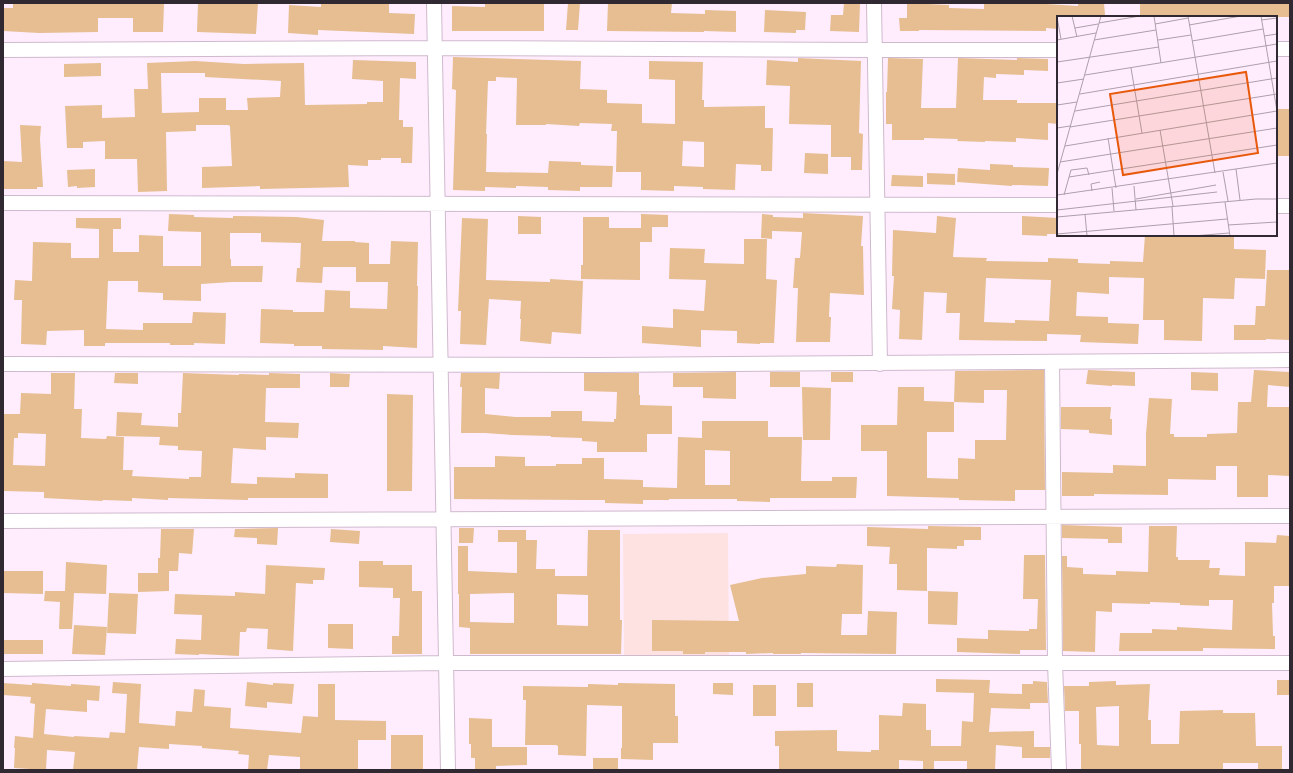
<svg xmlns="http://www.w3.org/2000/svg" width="1293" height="773" font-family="'Public Sans',sans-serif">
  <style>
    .education { fill: #fde2e1 }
    .building { fill: #e6be91; fill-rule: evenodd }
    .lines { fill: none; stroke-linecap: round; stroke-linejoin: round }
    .street-casing { stroke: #cfbacd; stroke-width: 16 }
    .street { stroke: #fff; stroke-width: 14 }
    .inset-road { fill: none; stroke: #ad9fac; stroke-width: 1 }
    .view { fill: #e8590c; fill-opacity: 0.15; stroke: #e8590c; stroke-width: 2 }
    .inset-edge { fill: none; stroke: #312931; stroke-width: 2 }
  </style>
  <rect width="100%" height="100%" fill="#ffedfe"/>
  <!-- education -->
  <path class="education" d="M728 533 729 658H624L623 534Z"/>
  <!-- building -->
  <path class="building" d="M13 3H164L163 32H133V18H98V32L39 33 3 31V8H13Z
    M198 3H258L256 34 197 32Z
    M321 3H389V13L415 14 414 34 318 30V35L288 33 289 5 321 7Z
    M485 3H544V31H452V6L485 7Z
    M568 3H580L578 30H566Z
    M608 3H672L671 13 705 14V10L736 11V32L704 31V32L607 31Z
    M844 3H860L859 32 830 31 831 15H843Z
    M907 3 949 5V8L984 9V3H1047V4L1078 6V3H1104L1105 15 1058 17V29L1046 28V31L919 30V31H900L899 18H907Z
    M1140 3H1290V17H1140Z
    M765 10 806 12 805 30H796V33L764 32Z
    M453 57 581 61 580 89 607 90V103L642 104V123L675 124V80L649 79V61L703 62 702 100H704V107L765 106V128H773L772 171H761V165L736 164 735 190 703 189V187L674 186V191L641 190V172H616L617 131H611L612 124 580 123 579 126 546 124V125H516L517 78 496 77V81H488L486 134H487L486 172 548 173 549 161 581 162V165L613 166 612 187H580V191L548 190V187L516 186V188L485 187V191L453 190 456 90 452 89ZM683 141 704 142V167L682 166Z
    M798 58 861 61 859 133 863 134 862 170H851V157H831V125L789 124 790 86 766 85 767 60 798 62Z
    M888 58 923 59 921 108H956L958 58 1017 60V58L1048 59V71L1024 70V75L996 74V78L984 77 983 100H1017V103H1058V124L1048 123V140L1016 138V142L985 141V142L957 141 958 139 924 138V140H892V124H886V92H887Z
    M353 60 416 62V79L400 78 399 120H403V127H413L412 163H401V158H381V160H368V166L348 165 349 187 260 189V186L202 188V167L232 166 230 126 228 125H196V131L166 132 167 191 138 192 137 159H105V141L83 142V148H67L65 106 102 105V118L135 117 134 89H148L147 63 195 61 244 64 304 63 305 105 367 104V102H383V81L352 79ZM161 73H205V77L281 81 280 97 247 98 248 110H226V98H199V112L162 113Z
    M101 63V76L64 77V64Z
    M1276 109H1290V156H1276Z
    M20 125 41 126 40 139 43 187H37V189H3V161L22 162Z
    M805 153 828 154V174L804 173Z
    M990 164 1013 165V167L1049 168 1048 186 1012 185V186L957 182 958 168 990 170Z
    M95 169V187L77 188V186L68 187 67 170Z
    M927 173 955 174V185L927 184Z
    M892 175 923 176V187L891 186Z
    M803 213 863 216 861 246H863L864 295 830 293 829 317H831L830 342H796L798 288H793L795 258H800L802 232 772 231V239L761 238 762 214 773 215V217L803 218Z
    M169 214 194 215V217L233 218V216L296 217 324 220 322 241H355V242L369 243V264H390L391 241 418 242 417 286H418L417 348 383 346V350L322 349V346H294V344L260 343 261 309 293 310V312H324L325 290 350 291V308L387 309 388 282H356V267H323L322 283 296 282 297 268H300L301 243 261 242V233H230V259H231V266H263L262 282H232L201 284V301L163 300V293L138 292V281H108L106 329 143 330V323H192L193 312 226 313 225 344 194 343V345H170V343H105V346H84V330L47 331 46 345 21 344 22 300H14L15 280 32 281 33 242 71 243V258H99V229L76 228V218H121V229H113V252H139V235L163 236V266H201V232L168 231Z
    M641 214 668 215V227H652V242H640V280L581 279V265H583V217H609V228H641Z
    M518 216 541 217V234H518Z
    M937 216 956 218 953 257 987 258 986 261 1048 262V258L1078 259V263L1110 264V261L1143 262 1145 235H1234V249L1266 250 1265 279 1235 278 1234 299 1203 298 1202 341 1164 340V320H1143L1144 278 1109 277V294L1077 292 1076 316 1108 317V323L1139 324 1138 344 1080 342 1081 335 1047 334V341L959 340 960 313H946L947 293 924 292 922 340 899 339 900 310 892 309 894 276H892L893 230 936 233ZM986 278 1051 280 1049 321 1015 320V323L984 322Z
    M1022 216 1058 218V234H1047V236L1022 235Z
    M462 218 488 219 486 280 550 282V279L583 281 581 334 552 332 551 344 520 341 521 319H520L521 301 489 299 486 345 460 344 461 311H458Z
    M744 239H767L766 279 777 280 774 343H760V344L737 343V331L701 330V347L642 343V326L673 328V309L704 311 706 280 669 279 670 248 705 249 704 263 744 264Z
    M1267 270H1290V340L1266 339V340H1234V325H1255L1256 306H1265Z
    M1044 370 1045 490H1015V501L959 500V498L887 496V451H861V425H897L898 387H924V401L954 402V432H927V478L958 479V458L975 459V440H1006L1007 390H984V403L954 402 955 371Z
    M1088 370 1135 372V386L1112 385V386L1086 384Z
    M1254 370 1290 372V387L1268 385 1267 407H1290V476L1268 475V497H1237V466H1216V480L1168 479V495L1094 494V496H1062V472L1113 473V465L1146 466V434L1149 398 1172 399 1170 434H1174V437H1207V434L1237 433 1238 402H1251Z
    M736 372V399L703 398V387H673V373Z
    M770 372H800V387H770Z
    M831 372H853V382H831Z
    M1191 372 1218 373V391L1191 390Z
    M51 373H75L74 409H82L81 438 106 439 107 436 124 437 123 470H133L132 476 189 479V477H201L202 451 178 450V446L159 445 160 437 116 436 117 412 142 413 141 425 178 427V413H181L183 373 239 375V374L269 375V373L300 374V388H266L265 422 299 423 298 438 266 437V450L233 448 231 483 257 484V477L295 478V473L328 474V498H248V500L168 498V500L132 498V501L103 500 102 501 44 498V492L3 491V414H20L21 393 51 394ZM18 433 46 434 45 466 13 465 14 438H18Z
    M115 373H138V384L114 383Z
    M330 373 350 374 349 387H330Z
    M461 373H500L499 389 485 388V414L515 417H551V411H582V421L614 422V419H616L617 392 584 391V373H639V395H640V405L672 406V434H647V452H597V442L582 441V438L551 437V436L512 435 485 433H461L462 387H460Z
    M802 387 831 388 830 440H803Z
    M387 394 413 395 412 491H387Z
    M1061 407H1111L1110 419H1112V435L1089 433V430L1061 429Z
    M702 421H768V437H802L801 481H832V477H857L856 498H770V502L737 501V499H669V500H643V504L605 503V500H585L454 499V467H495V456L525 457V466H556V464H582V458H604V479L643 480V487L677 488 678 437 702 438ZM705 450 730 451V485H705Z
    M1062 525 1122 527V543H1108V539L1062 538Z
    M928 526 981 527V540H964V546H957V549L927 548V591L897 590V564H889L890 547 867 546V527L928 529Z
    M1149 526H1177L1176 557H1178V560H1210L1209 568H1220L1219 575 1245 576V542L1276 543 1277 535 1290 536V586H1274V603H1272L1273 636H1275V649L1203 648V651H1119L1120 633H1152V629L1177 630V627L1232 630 1233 600H1209V606L1180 605V603L1150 602V604L1112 603V612L1096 611 1095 652 1063 651 1062 556H1067V567L1083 568V574L1116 575V571L1148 572Z
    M278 528 277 545 257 544V538L234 537 235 529Z
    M459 528H474L473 543H459Z
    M161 529H194L192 554 179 553 178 571H169V591L138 592V573H158V558H160Z
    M331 529 360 531 359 544 330 542Z
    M498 530H526V540H537L536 569H555V576H587L588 530H620V620H622L621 654H470V622L514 623V593L470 594V628L459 627V594H458V546H468V571L517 573V542H498ZM557 594 588 595V626L557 625Z
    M1024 555H1045L1046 650H1020V654L957 652V638L988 639V630L1029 631V629H1037L1038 599H1023Z
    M359 561H383V565H412V591H422V654H392V636H399L400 598H393V588L359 587Z
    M66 562 107 565 106 594 74 593 72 629H59L60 602 44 601 45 591H65Z
    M837 564 863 565 862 614H842L841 635H867L868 611 897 612 896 654 801 653V654H773V653L746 654V652H705V654H683V651H652V620L739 621 730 585 762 578 806 574V566L836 567Z
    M266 565 325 568 324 580H313V584L296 583 293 651 267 649 268 629 247 628 246 632H240L239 656 199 654V655L175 654 176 639 201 640 202 615 174 614 175 594 235 596V592L265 594Z
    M3 571H43V594L3 593Z
    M928 591 958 592 957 625 928 624Z
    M109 593 138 594 136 634 107 633Z
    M328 624H353V649L328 648Z
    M74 625 107 627 105 655 72 654Z
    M3 640H43V654H3Z
    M936 679 990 680 989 693 1022 694V684H1033V681L1047 682 1048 703H1030V709L991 708 989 732 1034 731V747H1050V758H1022V747L996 745 995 770H967V761H934V770H923V761L899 760V770H779V746H775V731L837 730V751L871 752V750H879V715L902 716 903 703 926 704V730H931V746H961L962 721 973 722 974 693 936 692Z
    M1277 680H1290V695H1277Z
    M1116 681V685L1150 684 1148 720H1151V744H1179L1180 711 1223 710V713H1255L1256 746H1282V770H1258V763H1223V770H1081V744H1079V711H1065L1064 686H1089V682ZM1119 706V746L1097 745 1096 707Z
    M113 682 141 684 139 723 175 726 176 711 192 712 194 689 205 690 204 706 231 708 230 728 301 733 303 716 318 717V684H335V720L386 721V740H358V770H300V757L269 755 267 770H248L249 755 238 754 239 751 202 748V746L169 744V749L139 747 137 770H73L75 752 47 750 46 770 14 768 15 748H14L15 736 33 738 35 704 30 703 31 697 3 695V683L32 685V683L71 686V684L100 686 99 701 87 700V712L46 709 44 734 74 737V736L109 738 110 732 125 733 127 694 112 693Z
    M247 682 273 685V683L294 684 292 704 267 702V708L245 706Z
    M618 683 675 684V716H678V743H653V760L621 759V748H622V706L587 705 586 756 558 755V746L556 745H525L526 700H523V686L588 687V684L618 685Z
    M713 683H733V695L713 694Z
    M797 683H813V707H797Z
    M753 685H776V716H753Z
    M469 718 492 719V747H527V765L496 766V769H475V758H471V744H469Z
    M391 735H423V770H391Z
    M593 758H618V770H593Z"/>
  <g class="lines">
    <defs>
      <path id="street" d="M434 3 448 770
        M874 3 880 364
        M1276 49H1290
        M3 50 435 48 875 50H1058
        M3 203 1058 205
        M1276 206H1290
        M1052 362 1055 663 1059 770
        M3 364 598 365 1290 360
        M3 521 1290 516
        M3 669 446 663H1290"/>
    </defs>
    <!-- street casing -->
    <use href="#street" class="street-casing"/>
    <!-- street -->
    <use href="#street" class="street"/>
  </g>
  <!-- overview -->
  <g transform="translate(1057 16)">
    <rect width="220" height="220" fill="#ffedfe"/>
    <path class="inset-road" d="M15 0 20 21M97 0 104 47M131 0 158 157M204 0 220 95M0 1 4 23M204 4 220 2M42 7 83 0M98 8 131 2M132 9 184 0M18 12 41 8M207 20 220 18M0 24 39 17M37 24 99 14M101 24 134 19M135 25 206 13M0 46 102 31M74 52 85 117M28 59 220 28M0 67 27 63M23 78 220 45M0 89 20 86M18 95 220 62M13 111 220 78M0 112 13 110M103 114 116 190M51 122 59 172M8 130 220 95M3 146 220 112M179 153 183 184M166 156 171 185M0 158 44 0M12 161 220 129M77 170 79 194M55 172 57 195M35 175 34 168 43 166M0 179 220 147M7 179 14 154 30 152 32 159M79 183 159 169M168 186 173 220M115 191 117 220M0 194 160 176M28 198 30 220M0 201 199 183H220M171 209 220 206M0 218 170 203M136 220 172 217"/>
    <path class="view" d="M189 56 201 137 66 159 53 78Z"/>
    <rect width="220" height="220" class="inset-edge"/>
  </g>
  <!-- border -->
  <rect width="1293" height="773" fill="none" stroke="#312931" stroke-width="8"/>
</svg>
